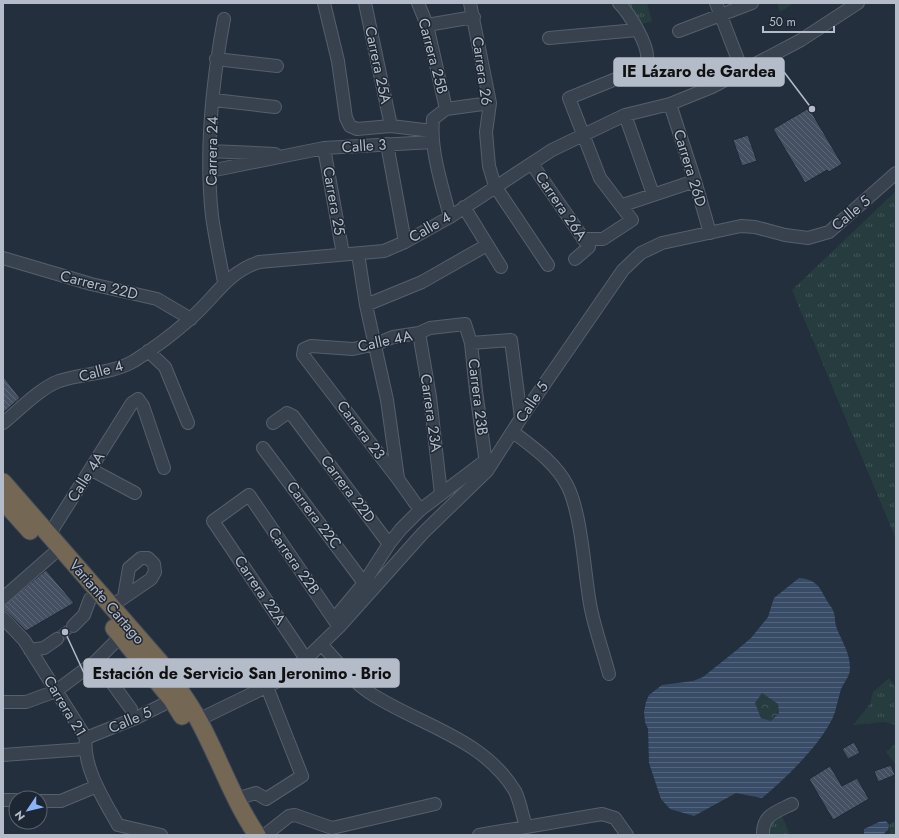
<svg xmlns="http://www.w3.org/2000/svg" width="899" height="838" font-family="Jost,sans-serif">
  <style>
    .grass { fill: url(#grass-tufts) }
    .forest { fill: url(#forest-crowns) }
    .water { fill: url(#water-rules); fill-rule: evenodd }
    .building { fill: url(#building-back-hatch); stroke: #1f2835 }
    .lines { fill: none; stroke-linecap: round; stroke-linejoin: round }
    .minor-tunnel { stroke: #3a4453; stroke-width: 12; stroke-dasharray: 12 6; stroke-linecap: butt }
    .minor-casing { stroke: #565f6c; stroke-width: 14 }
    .highway-casing { stroke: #434c59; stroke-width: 19 }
    .minor { stroke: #38414e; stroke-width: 12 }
    .highway { stroke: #746855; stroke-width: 17 }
    .labels { text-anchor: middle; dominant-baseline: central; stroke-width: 3; stroke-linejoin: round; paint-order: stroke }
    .street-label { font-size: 15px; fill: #b4bcc9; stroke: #1d2633 }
    .leader { fill: none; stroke: #b4bcc9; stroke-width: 1.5 }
    .callout-dot { fill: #b4bcc9; stroke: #1d2633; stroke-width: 1.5 }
    .callout { fill: #b4bcc9; stroke: #b4bcc9; stroke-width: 1.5 }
    .callout-label { font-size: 16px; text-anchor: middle; font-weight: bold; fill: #111 }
  </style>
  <defs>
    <pattern id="grass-tufts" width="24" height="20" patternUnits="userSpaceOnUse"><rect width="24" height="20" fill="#263c3f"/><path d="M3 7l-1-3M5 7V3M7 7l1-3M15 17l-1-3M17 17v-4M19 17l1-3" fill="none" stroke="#435659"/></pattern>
    <pattern id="forest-crowns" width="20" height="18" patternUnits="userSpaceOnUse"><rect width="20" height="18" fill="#263c3f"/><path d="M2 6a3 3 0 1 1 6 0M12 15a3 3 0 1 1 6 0" fill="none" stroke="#435659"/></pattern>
    <pattern id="water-rules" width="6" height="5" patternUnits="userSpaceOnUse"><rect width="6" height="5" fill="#394c67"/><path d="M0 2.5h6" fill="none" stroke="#53647b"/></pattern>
    <pattern id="building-back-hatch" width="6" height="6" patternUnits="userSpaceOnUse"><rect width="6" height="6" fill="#455162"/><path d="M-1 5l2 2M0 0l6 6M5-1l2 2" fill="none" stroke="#5d6877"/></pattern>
  </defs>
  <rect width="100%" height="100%" fill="#242f3e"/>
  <!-- grass -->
  <path class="grass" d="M625 3H647L652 21 642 24Z
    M777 3H794L780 12Z
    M896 191V539L792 290Z
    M889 678 895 687 896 686V725L884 722 853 725 870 704 873 692Z
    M896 741V765L886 752 894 745Z
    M771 815 782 816 790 835H767Z
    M896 820V835H890L889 825Z"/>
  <!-- forest -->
  <path class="forest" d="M762 693 778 704 779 713 771 721 761 718 755 703Z"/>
  <!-- water -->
  <path class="water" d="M799 578C820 580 820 590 829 604 838 616 833 618 837 629 843 644 850 653 850 669 850 675 844 683 841 689 839 696 837 704 835 712 825 741 785 779 762 798L736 793 694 816 670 809 661 799 649 763 648 729 645 722 644 712 646 702 649 695 662 685 693 681 703 677 738 649 751 638 768 617 774 598ZM762 693 778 704 779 713 771 721 761 718 755 703Z
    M886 821 889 825 888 830 882 835H864V829L879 822Z"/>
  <!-- building -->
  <path class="building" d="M809 108 842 164 829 172 827 170 805 183 773 129Z
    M748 135 757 161 742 166 733 140Z
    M3 376 20 398 3 413Z
    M46 570 74 603 26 631 8 613 3 610V606Z
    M66 624 67 631 73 633 64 640 63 634 55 632Z
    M854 742 860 753 848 759 842 749Z
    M891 765 895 775 878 782 874 771Z
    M830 766 842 786 857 778 869 799 833 820 809 779Z"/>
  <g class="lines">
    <!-- minor-tunnel -->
    <path class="minor-tunnel" d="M57 639 73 626"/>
    <defs>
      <path id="minor" d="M324 3 338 61 346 118 350 126 357 129 391 126 432 131
        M365 3 391 126
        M418 3 427 25 446 109
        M470 3 490 103 486 132 489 166 495 186 548 265
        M716 3 742 70
        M427 25 474 17
        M679 31 752 3
        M549 38 637 30
        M216 59 277 66
        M214 100 275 107
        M670 104 695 181 710 233
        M446 109 433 119C430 151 442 185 450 217
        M446 109 490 103
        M625 115 653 194
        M387 144 405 242
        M324 148 343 254
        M210 151 275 154
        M532 164 589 247 575 259
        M210 171 324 148 433 142
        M623 205 695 181
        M464 207 501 267
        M583 239H603L632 220 600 178 569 98 643 68C645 65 647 62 647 59 649 45 629 13 619 3
        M358 254 366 305 387 400 398 478
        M3 258 91 284 157 299 191 319
        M224 282C220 260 215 238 212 216 205 152 212 83 224 19
        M366 305 422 282 487 245
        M419 333 430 397 441 494
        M471 343 511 340 521 418
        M148 351 165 367 188 423
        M3 423C18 411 40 388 59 381 83 373 112 374 134 361 153 349 173 334 190 319 215 298 226 273 259 262L384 251 405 242 450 217 552 150 625 115 670 104 712 87 801 40 858 3
        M273 423 287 413 293 416 389 544
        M513 432C533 447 557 464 568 487 582 517 584 570 590 604 594 627 603 651 609 674
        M263 448 364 583
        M92 470 135 493
        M420 510 398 479 303 355 304 349 311 346 353 349 376 344 393 337 419 333 430 328 465 324 471 343 476 391 487 471
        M49 535 132 403 138 399 143 406 164 468
        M3 598 52 555
        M110 607 151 579 155 572 154 564 148 558H141L129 568 124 597
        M3 618 24 640 86 738C82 766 104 800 118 825
        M334 619 364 583 389 544 401 529 420 510 486 460
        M73 626 84 615 90 599
        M321 644C337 661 351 680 370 693 419 725 483 738 515 791 520 801 522 815 526 826
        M30 650 44 648 57 639
        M306 659 213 521 249 495 339 627
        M96 661 131 709
        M3 702H26L56 691 96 661 121 636
        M198 720 276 682 306 659 339 627 423 533 487 471 521 418 623 270 641 253 662 243 741 226 755 227 785 235 808 238 829 232 896 173
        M86 738 136 718 172 700
        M3 755 85 749
        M236 799 256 793 266 799 302 776 267 687
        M3 800H16
        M40 801H61L97 786
        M118 825 161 835
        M265 835 289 816 295 815 332 828 435 804
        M479 835 602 814 615 818 627 835
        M763 835C762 815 776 812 792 804"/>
      <path id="highway" d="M3 482 160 662C173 681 188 700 199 721 219 758 233 800 257 835
        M3 501 30 531
        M114 628 172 700 182 716"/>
    </defs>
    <!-- minor casing -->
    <use href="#minor" class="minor-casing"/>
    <!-- highway casing -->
    <use href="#highway" class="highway-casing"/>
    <!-- minor -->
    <use href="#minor" class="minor"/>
    <!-- highway -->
    <use href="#highway" class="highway"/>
  </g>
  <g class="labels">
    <!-- street labels -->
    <g class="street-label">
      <text transform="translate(433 56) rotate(75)">Carrera 25B</text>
      <text transform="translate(378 65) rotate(78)">Carrera 25A</text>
      <text transform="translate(482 71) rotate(82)">Carrera 26</text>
      <text transform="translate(364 146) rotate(-4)">Calle 3</text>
      <text transform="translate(212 151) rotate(-89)">Carrera 24</text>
      <text transform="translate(690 168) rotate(73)">Carrera 26D</text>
      <text transform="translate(334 201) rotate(80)">Carrera 25</text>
      <text transform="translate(561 206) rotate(56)">Carrera 26A</text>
      <text transform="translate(851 213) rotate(-40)">Calle 5</text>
      <text transform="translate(430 227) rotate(-30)">Calle 4</text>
      <text transform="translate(99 285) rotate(14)">Carrera 22D</text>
      <text transform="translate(385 341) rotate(-12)">Calle 4A</text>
      <text transform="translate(101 371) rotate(-15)">Calle 4</text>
      <text transform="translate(478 397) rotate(83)">Carrera 23B</text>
      <text transform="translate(532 402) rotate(-56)">Calle 5</text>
      <text transform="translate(431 413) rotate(82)">Carrera 23A</text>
      <text transform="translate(361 430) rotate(53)">Carrera 23</text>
      <text transform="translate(86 477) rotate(-58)">Calle 4A</text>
      <text transform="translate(348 489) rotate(53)">Carrera 22D</text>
      <text transform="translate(314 515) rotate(53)">Carrera 22C</text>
      <text transform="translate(294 561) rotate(55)">Carrera 22B</text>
      <text transform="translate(260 590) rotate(56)">Carrera 22A</text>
      <text transform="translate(107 602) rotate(49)">Variante Cartago</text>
      <text transform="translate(65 706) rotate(59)">Carrera 21</text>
      <text transform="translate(130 720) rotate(-23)">Calle 5</text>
    </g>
  </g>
  <!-- callouts -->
  <path class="leader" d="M812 109L784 72M65 632L84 673"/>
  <g class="callout-dot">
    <circle cx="812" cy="109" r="4"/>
    <circle cx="65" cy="632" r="4"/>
  </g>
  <g class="callout">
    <rect x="614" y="58" width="170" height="28" rx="4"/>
    <rect x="84" y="659" width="315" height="28" rx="4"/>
  </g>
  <g class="callout-label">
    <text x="699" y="77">IE Lázaro de Gardea</text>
    <text x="242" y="679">Estación de Servicio San Jeronimo - Brio</text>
  </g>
  <!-- border -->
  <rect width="899" height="838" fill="none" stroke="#b4bcc9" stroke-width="8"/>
  <!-- north arrow -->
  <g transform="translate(28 810) rotate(235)"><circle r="19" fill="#1d2633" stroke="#59626f"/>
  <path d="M0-3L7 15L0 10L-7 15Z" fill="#8ab4f8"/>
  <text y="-6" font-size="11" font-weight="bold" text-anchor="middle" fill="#b4bcc9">N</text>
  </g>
  <!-- scale -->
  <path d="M763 26v6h71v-6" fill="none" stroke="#b4bcc9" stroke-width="2"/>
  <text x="769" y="26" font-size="12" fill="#b4bcc9" stroke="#1d2633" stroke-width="3" paint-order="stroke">50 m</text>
</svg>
